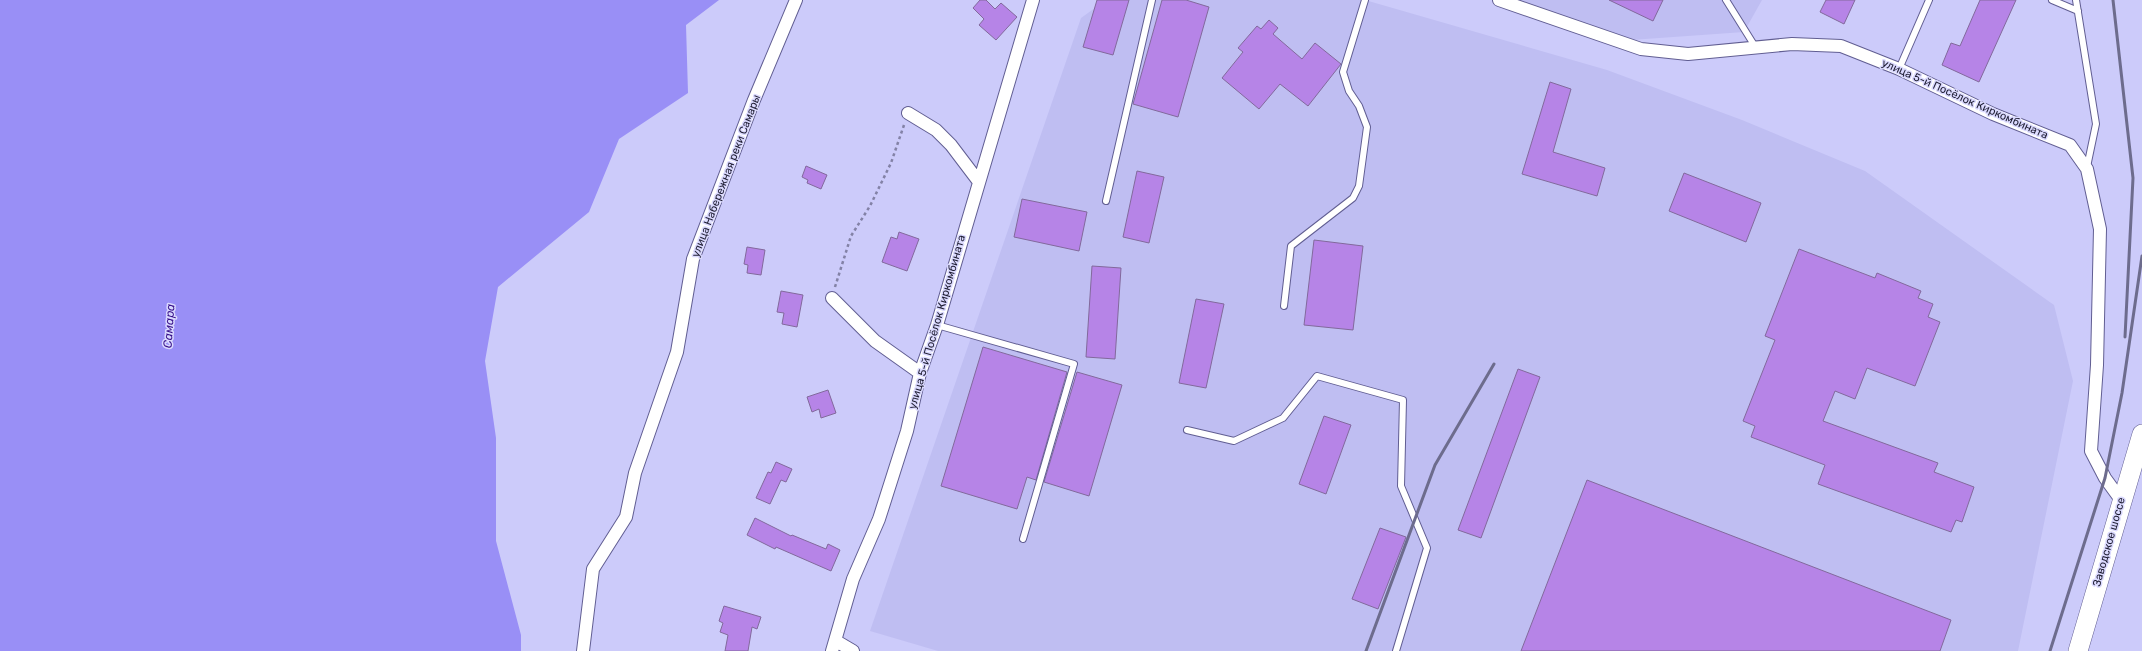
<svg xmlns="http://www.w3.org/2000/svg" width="2142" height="651" font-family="Rubik,sans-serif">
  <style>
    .built { fill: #bfbef2 }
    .water { fill: #998ff6 }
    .building { fill: #b684e7; stroke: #82699c }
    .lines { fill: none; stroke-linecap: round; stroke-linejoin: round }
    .service-casing { stroke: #615e92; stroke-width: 8 }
    .minor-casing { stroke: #615e92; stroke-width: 14 }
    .primary-casing { stroke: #615e92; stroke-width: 20 }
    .path { stroke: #8382a6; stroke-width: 2.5; stroke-dasharray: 3 3; stroke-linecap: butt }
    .service { stroke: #fff; stroke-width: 6 }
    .minor { stroke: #fff; stroke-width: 12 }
    .primary { stroke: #fff; stroke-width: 19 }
    .rail { stroke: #6d6c8d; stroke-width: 3 }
    .labels { text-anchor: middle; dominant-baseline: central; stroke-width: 3; stroke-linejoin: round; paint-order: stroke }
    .street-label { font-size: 11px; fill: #1d1c31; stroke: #dad9fe }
    .water-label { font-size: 12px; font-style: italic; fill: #37108a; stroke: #dad9fe }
  </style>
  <rect width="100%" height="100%" fill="#cccbfa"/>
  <!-- built -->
  <path class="built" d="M1106 0H1365L1607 70 1742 120 1865 171 2054 305 2073 381 2018 651H938L870 631 1081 18Z
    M1511 0H1762L1744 32 1631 40Z"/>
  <!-- water -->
  <path class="water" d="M0 0H719L686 25 688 93 619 139 589 212 498 287 485 361 496 438V541L521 635V651H0Z"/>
  <!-- building -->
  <path class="building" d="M980 0H986L995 9 1001 3 1017 17 996 40 979 25 984 19 973 8Z
    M1097 0H1129L1113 55 1083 47Z
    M1162 0H1186L1209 7 1178 117 1133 104Z
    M1609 0H1663L1653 21Z
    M1826 0H1855L1844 24 1820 12Z
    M1980 0H2016L1979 82 1942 65 1951 43 1960 46Z
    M1269 20 1278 28 1273 34 1302 59 1315 43 1341 64 1308 106 1280 84 1259 109 1222 78 1243 52 1238 48 1257 26 1261 29Z
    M1550 82 1571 89 1553 152 1605 168 1597 196 1522 174Z
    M806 166 827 175 821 189 807 183 808 180 802 177Z
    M1137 171 1164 177 1149 243 1123 237Z
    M1684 173 1761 203 1746 242 1669 211Z
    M1022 199 1087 212 1079 251 1014 237Z
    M899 232 919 239 907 271 882 262 891 237 897 239Z
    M1314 240 1363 246 1353 330 1304 325Z
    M747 247 765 250 761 275 747 273 748 265 744 264Z
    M1799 249 1875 278 1877 273 1921 291 1918 298 1933 304 1928 317 1940 322 1915 386 1867 368 1855 399 1835 391 1823 421 1938 463 1934 472 1974 487 1962 522 1956 520 1951 532 1818 484 1825 465 1751 437 1755 426 1743 421 1775 340 1765 336Z
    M1092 266 1121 268 1115 359 1086 357Z
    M781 291 803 295 797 327 782 324 784 313 777 312Z
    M1196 299 1224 304 1206 388 1179 383Z
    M983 347 1067 372 1036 480 1027 477 1017 509 941 486Z
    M1518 369 1540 377 1481 538 1458 530Z
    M1077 372 1122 385 1089 496 1044 482Z
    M828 390 836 413 821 418 819 409 812 412 807 397Z
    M1324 416 1351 425 1326 494 1299 484Z
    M776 462 792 469 786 482 781 480 770 504 756 498 768 472 771 473Z
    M1587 480 1951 620 1940 651H1521Z
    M755 518 791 536 792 535 826 549 828 544 840 550 831 571 776 547 775 549 747 535Z
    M1380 528 1406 537 1378 609 1352 599Z
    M724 606 761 617 757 629 752 627 748 651H725L728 635 720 632 723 623 719 621Z"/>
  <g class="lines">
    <defs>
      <path id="service" d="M1726 0 1756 48
        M2052 0 2078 11
        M2076 0 2096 124 2087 167
        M1899 69 1929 0
        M1106 201 1152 0
        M1284 306 1291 246 1353 198 1359 186 1367 127 1359 106 1349 91 1343 72 1365 0
        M937 325 1074 364 1023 539
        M1187 430 1234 441 1283 418 1317 376 1403 400 1401 486 1427 548 1396 651"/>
      <path id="minor" d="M1499 0 1641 49 1688 54 1792 44 1841 46 1899 69 1993 114 2070 145 2087 169 2100 229 2097 365 2091 451 2105 478 2121 500
        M908 113 936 130 951 145 979 182
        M832 298 875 341 920 373
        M836 641 853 651
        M583 651 593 569 626 517 635 473 677 352 693 259 754 100 796 0
        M832 651 853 579 879 519 907 431 920 373 937 325 1033 0"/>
      <path id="primary" d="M2078 651 2142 434"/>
    </defs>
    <!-- service casing -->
    <use href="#service" class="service-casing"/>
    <!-- minor casing -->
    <use href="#minor" class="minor-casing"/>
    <!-- primary casing -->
    <use href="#primary" class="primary-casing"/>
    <!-- path -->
    <path class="path" d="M835 287 851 236 870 206 891 163 904 125"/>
    <!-- service -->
    <use href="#service" class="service"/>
    <!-- minor -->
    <use href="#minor" class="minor"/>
    <!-- primary -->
    <use href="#primary" class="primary"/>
    <!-- rail -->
    <path class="rail" d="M2113 0 2133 178 2125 337
      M1366 651 1435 465 1494 364
      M2050 651 2105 478 2122 393 2142 256"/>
  </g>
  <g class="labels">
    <!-- street labels -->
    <g class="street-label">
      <text transform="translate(1965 99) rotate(24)">улица 5-й Посёлок Киркомбината</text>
      <text transform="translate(726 176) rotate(-69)">улица Набережная реки Самары</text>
      <text transform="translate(937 322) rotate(-74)">улица 5-й Посёлок Киркомбината</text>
      <text transform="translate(2109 542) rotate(-74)">Заводское шоссе</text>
    </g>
    <!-- water labels -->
    <g class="water-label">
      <text transform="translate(169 326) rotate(-86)">Самара</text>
    </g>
  </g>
</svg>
